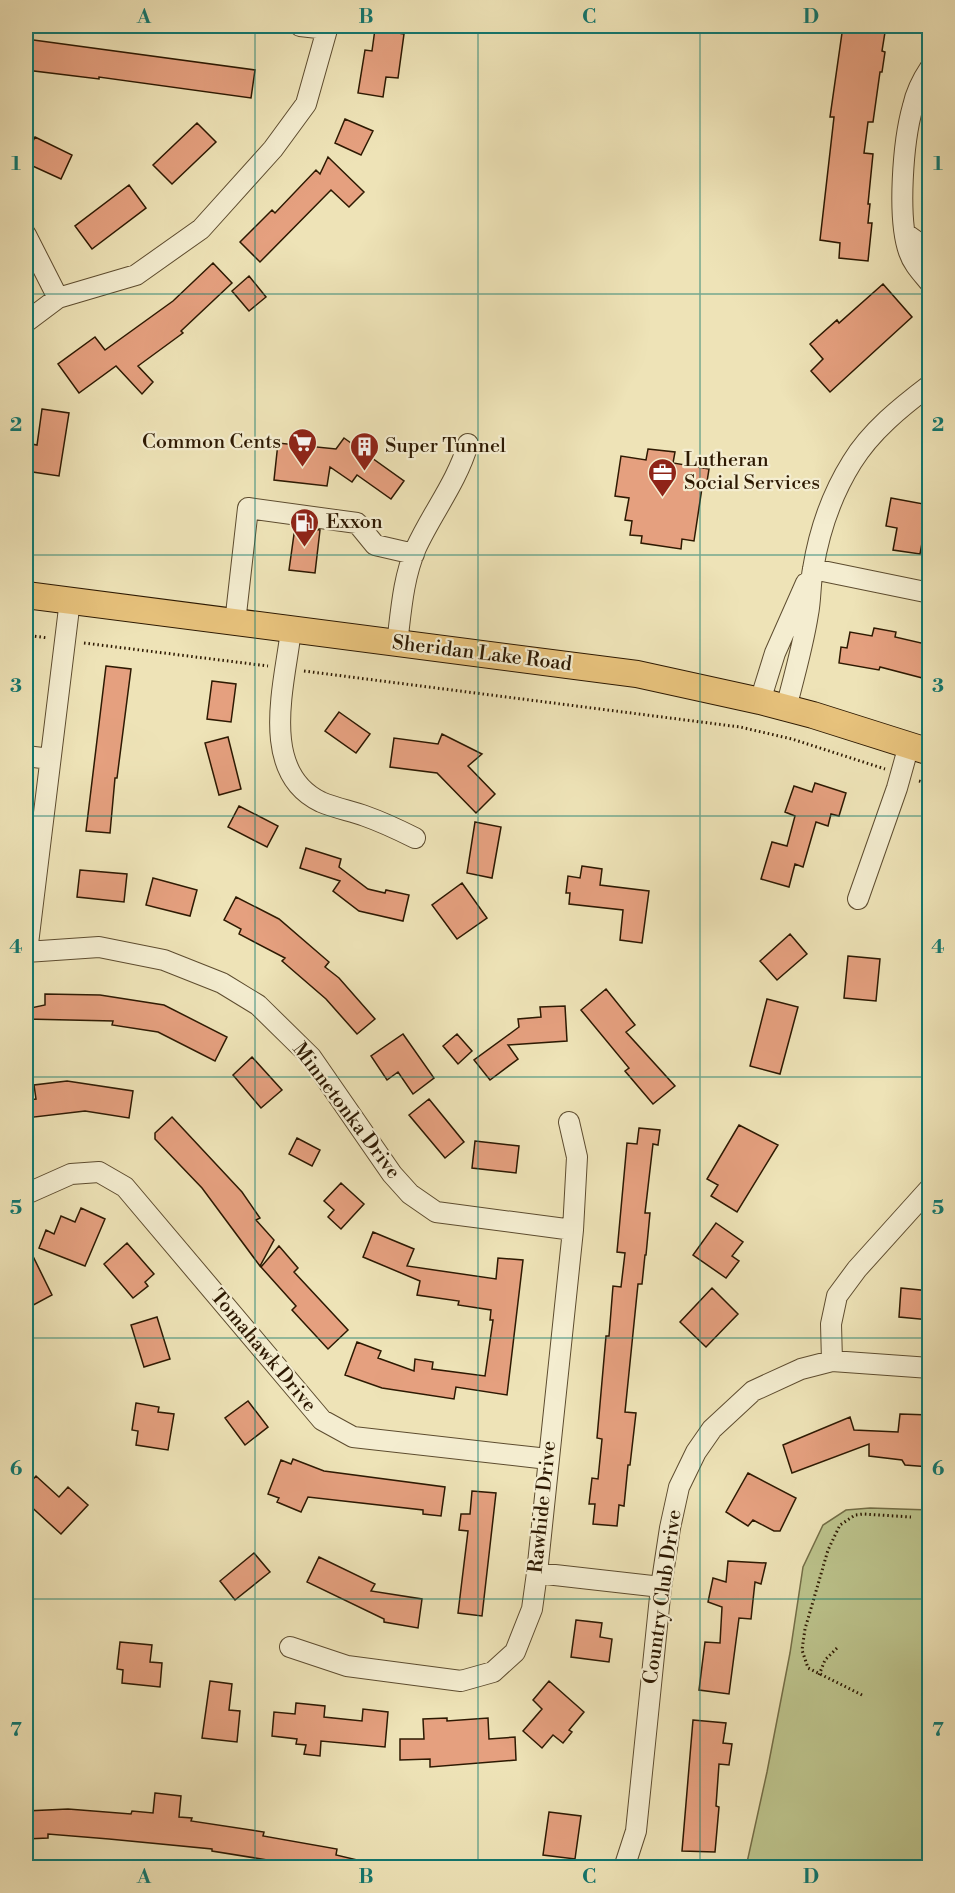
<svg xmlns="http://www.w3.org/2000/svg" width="955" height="1893" font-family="'Libre Bodoni',serif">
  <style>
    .green { fill: #bcc38c; stroke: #746e47; stroke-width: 1.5 }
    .building { fill: #e5a07f; stroke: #2d1902; stroke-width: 1.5 }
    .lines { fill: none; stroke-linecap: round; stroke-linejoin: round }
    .minor-casing { stroke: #5d4c2f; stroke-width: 22 }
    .major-casing { stroke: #2d1902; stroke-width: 28 }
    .path { stroke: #2d1902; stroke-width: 3; stroke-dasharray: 1.5 3; stroke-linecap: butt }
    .minor { stroke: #f4edd0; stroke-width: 20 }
    .major { stroke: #e7c27c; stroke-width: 26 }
    .grid { fill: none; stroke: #0f766e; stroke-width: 1.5; stroke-opacity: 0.55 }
    .labels { text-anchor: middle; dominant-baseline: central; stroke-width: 4.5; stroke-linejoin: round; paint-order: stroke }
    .poi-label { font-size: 20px; fill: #2d1902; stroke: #f4edd0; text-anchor: start }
    .street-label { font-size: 20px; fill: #2d1902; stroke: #f4edd0 }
    .neatline { fill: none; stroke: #0f766e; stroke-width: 2 }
    .grid-label { font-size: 20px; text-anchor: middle; font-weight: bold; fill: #0f766e }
  </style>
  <rect width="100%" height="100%" fill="#eee3b7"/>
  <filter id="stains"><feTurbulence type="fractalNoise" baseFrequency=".00333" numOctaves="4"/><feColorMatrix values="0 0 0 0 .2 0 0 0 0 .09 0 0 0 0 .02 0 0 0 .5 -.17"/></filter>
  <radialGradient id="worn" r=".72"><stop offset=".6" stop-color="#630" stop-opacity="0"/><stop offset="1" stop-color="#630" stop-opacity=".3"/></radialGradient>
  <!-- green -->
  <path class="green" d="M870 1508 929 1510V1867H746L767 1772 790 1653 803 1567 823 1525 846 1510Z"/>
  <!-- building -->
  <path class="building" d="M843 26H886L882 51 885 52 882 72H880L873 122H868L864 153 873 154 868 204H870L868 223H872L868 261 839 258 840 243 820 240 834 117H830Z
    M375 29 404 34 398 78 386 77 383 97 358 93 365 50 372 51Z
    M26 39 255 70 251 98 99 77V79L26 70Z
    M345 119 373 131 361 155 335 143Z
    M197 123 216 142 172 184 153 165Z
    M35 137 72 155 61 179 26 163V156Z
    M328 157 364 192 349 207 331 190 260 262 240 242 272 210 275 213 316 170 320 174Z
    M129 185 146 208 92 249 75 226Z
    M213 263 232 283 181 331 183 333 138 366 153 382 142 394 116 366 79 393 58 364 95 337 105 350 173 301Z
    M249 276 266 297 249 311 232 291Z
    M883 284 912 317 830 392 811 371 823 359 810 344 837 320 839 323Z
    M42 409 69 413 59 476 26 471V443L37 445Z
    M344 438 404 481 391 499 357 475 352 482 330 467 327 486 274 480 278 443 336 449Z
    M648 449 675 452 673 463 709 469 706 488H702L694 541 682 539 681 549 641 543 642 536 630 535 632 521 625 520 629 498 615 496 621 456 646 460Z
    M891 498 929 505 920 554 893 550 897 528 886 526Z
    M295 527 320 530 315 573 289 570Z
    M874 628 896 632 895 637 930 645V680L880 667 879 670 839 663 841 647 847 648 850 632 872 636Z
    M106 666 131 669 117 778H115L110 833 86 831Z
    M212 681 236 684 231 722 207 719Z
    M339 712 370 734 356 753 325 731Z
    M442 734 482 754 468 766 495 794 476 813 437 773 390 767 394 738 438 744Z
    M228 737 241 789 219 795 205 743Z
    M815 783 846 793 839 816 831 814 828 826 816 822 803 867 795 864 789 887 761 879 772 842 787 846 795 816 785 812 794 786 812 792Z
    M239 806 278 826 267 847 228 827Z
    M475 822 501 827 492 878 467 873Z
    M306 848 341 859 339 867 368 889 385 893 386 890 409 895 403 921 359 911 333 891 340 881 300 868Z
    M582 866 602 869 600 885 649 891 642 943 620 940 623 910 569 904 570 893H566L568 876 580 878Z
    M80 870 127 874 124 902 77 897Z
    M153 878 197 890 190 916 146 905Z
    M462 883 487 918 457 939 432 905Z
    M236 897 279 919 329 962 325 967 339 978 375 1019 357 1034 326 999 282 961 285 958 239 934 241 929 224 920Z
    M790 934 807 954 777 980 760 961Z
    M848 956 880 959 876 1001 844 998Z
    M606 989 635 1025 626 1032 675 1086 653 1104 625 1071 629 1068 581 1010Z
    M45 994 100 995 164 1005 227 1037 215 1061 158 1032 112 1025 113 1021 26 1019V1009L45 1005Z
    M767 999 798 1007 780 1074 750 1066Z
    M565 1006 567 1041 508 1045 518 1059 490 1080 474 1060 519 1027 518 1019 541 1017 540 1007Z
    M403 1034 434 1078 413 1094 398 1072 387 1080 371 1056Z
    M457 1034 472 1051 458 1064 443 1046Z
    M252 1057 282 1090 261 1108 233 1075Z
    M67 1081 133 1091 129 1118 85 1111 26 1118V1100L36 1099 34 1085Z
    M429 1099 464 1142 445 1158 409 1115Z
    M172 1117 242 1192 260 1218 256 1220 274 1240 260 1266 202 1188 155 1139V1133Z
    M739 1125 778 1145 737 1212 711 1196 718 1185 707 1179Z
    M639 1128 660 1130 658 1145 653 1144 645 1213H650L646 1255H645L642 1284H638L625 1412 636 1413 630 1465H628L624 1506 619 1505 617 1526 593 1524 595 1504H589L592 1478 598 1479 602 1439 597 1438 606 1336H609L613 1286 621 1287 625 1253 617 1252 627 1143 637 1144Z
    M297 1138 320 1150 312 1166 289 1154Z
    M475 1141 519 1146 516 1173 472 1168Z
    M341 1183 364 1204 341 1229 328 1217 334 1210 324 1201Z
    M81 1208 105 1219 85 1266 39 1248 46 1230 54 1234 61 1216 75 1222Z
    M716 1223 743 1242 732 1256 739 1261 726 1278 693 1255Z
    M373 1232 414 1249 407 1266 496 1279 498 1258 523 1260 507 1395 456 1387 454 1399 382 1388 345 1375 357 1342 381 1351 378 1358 414 1371 415 1359 433 1362 432 1369 485 1376 493 1320H490L491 1310 458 1305 459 1301 417 1295 420 1281 363 1257Z
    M26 1242 52 1295 26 1309Z
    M127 1243 154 1274 145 1282 148 1286 133 1298 104 1264Z
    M279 1246 298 1268 294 1272 348 1330 328 1349 292 1310 296 1306 261 1267Z
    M712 1288 738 1314 706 1347 680 1322Z
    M901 1288 930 1291V1320L899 1317Z
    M157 1317 170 1359 144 1367 131 1325Z
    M248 1401 268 1427 245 1445 225 1418Z
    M136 1403 159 1407 158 1412 174 1414 168 1450 136 1445 138 1431 132 1430Z
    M900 1414 930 1415V1467L905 1465 902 1460 869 1456V1444L792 1473 783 1445 850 1417 854 1430 898 1432Z
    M293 1459 324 1471 445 1487 441 1516 423 1514V1510L308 1497 301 1512 277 1502 279 1498 268 1494 281 1460 291 1464Z
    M748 1473 796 1498 780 1531H774L753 1520 748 1526 726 1512Z
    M36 1476 59 1497 68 1487 88 1505 61 1534 26 1502V1487Z
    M472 1491 496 1493 482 1616 458 1613 468 1531 459 1530 461 1514H470Z
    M254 1553 270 1572 235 1600 220 1581Z
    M319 1557 375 1584 371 1591 422 1599 418 1628 384 1622V1619L307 1582Z
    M728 1561 766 1563 761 1584 755 1582 751 1619 739 1618 729 1694 699 1690 705 1642 720 1643 722 1607 708 1602 713 1578 726 1582Z
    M576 1620 602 1623 600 1637 612 1639 609 1662 571 1657Z
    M120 1642 152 1645 150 1662 162 1663 160 1687 122 1683 123 1670 117 1669Z
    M210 1681 232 1684 229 1710 240 1711 237 1742 202 1738Z
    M549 1681 584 1712 569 1730 572 1732 563 1743 553 1735 542 1748 523 1731 542 1709 533 1700Z
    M296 1703 325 1706 324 1717 362 1721 363 1709 388 1712 385 1747 321 1741 320 1756 304 1754 306 1745 296 1744 297 1739 272 1736 274 1712 295 1714Z
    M447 1718V1721L488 1718 489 1739 515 1737 516 1760 430 1767V1759L400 1760V1739H424L423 1719Z
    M693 1720 726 1723 723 1743 732 1744 729 1765 719 1764 716 1806 719 1807 715 1852 682 1851Z
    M155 1793 181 1796 179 1817 192 1818 191 1821 264 1832 263 1836 337 1849 336 1855 366 1862V1868H288L279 1866 280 1862 212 1851V1849L109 1839 48 1834V1838L26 1839V1811L68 1809 131 1814 132 1811 153 1813Z
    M549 1812 581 1816 575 1859 543 1855Z"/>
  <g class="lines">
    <defs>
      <path id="minor" d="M300 26 327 29
        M930 68C922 80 916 92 913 106 903 141 897 218 909 252 913 264 922 273 930 283
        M906 234 930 251
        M26 235 58 298
        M26 322 58 298 136 275 201 229 273 149 306 104 328 26
        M813 569 930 593
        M235 623 248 508 357 523 375 545 414 554
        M291 630C285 683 258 772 321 802 335 808 351 811 365 816 382 822 399 830 415 838
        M397 644C401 612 403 578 416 548 432 513 457 482 468 444
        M760 701 775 653 806 583
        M786 708C794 677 803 646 808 614 811 599 810 584 813 569 819 532 832 494 852 462 871 431 901 407 930 385
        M26 756 50 759
        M858 899 897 788 909 745
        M26 952 99 947 164 960 222 983 258 1005 311 1057 392 1174 410 1194 436 1212 573 1230
        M27 952 70 600
        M26 1194 71 1174 99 1172 125 1187 322 1420 353 1437 548 1459
        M832 1361 831 1324 837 1296 857 1269 930 1188
        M537 1573 661 1587
        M290 1647 347 1666 461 1681 493 1672 515 1652 532 1609 537 1573 573 1230 577 1157 569 1122
        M624 1868 636 1831 661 1587 670 1528 679 1487 696 1452 712 1429 753 1391 801 1369 832 1361 930 1368"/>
      <path id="major" d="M26 595 637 674 760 701 813 715 930 752"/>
    </defs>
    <!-- minor casing -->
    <use href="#minor" class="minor-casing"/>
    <!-- major casing -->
    <use href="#major" class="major-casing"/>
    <!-- path -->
    <path class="path" d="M26 635 48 638
      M84 643 268 666
      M304 671 740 727 792 739 885 769
      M919 781 930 784
      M819 1675 825 1660 839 1646
      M862 1695 808 1668 802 1650 805 1629 828 1550 840 1525 855 1515 863 1514 911 1517"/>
    <!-- minor -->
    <use href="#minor" class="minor"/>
    <!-- major -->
    <use href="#major" class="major"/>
  </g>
  <!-- grid -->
  <path class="grid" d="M255 26V1868M478 26V1868M700 26V1868M26 294H930M26 555H930M26 816H930M26 1077H930M26 1338H930M26 1599H930"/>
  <!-- icons -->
  <defs>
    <symbol id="supermarket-pin" viewBox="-11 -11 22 30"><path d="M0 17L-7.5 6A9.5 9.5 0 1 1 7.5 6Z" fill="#8f2418" stroke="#f4edd0"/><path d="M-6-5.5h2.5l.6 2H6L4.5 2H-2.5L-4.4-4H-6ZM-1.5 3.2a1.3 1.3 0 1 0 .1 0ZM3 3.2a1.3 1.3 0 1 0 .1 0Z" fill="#fff"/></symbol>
    <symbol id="building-pin" viewBox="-11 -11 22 30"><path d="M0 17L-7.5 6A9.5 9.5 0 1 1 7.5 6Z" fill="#8f2418" stroke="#f4edd0"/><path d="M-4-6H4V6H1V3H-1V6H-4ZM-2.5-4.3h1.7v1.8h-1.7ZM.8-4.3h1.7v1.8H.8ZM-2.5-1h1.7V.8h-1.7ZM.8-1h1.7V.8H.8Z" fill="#fff"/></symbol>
    <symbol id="office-pin" viewBox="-11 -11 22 30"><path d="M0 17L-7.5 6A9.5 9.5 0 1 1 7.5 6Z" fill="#8f2418" stroke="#f4edd0"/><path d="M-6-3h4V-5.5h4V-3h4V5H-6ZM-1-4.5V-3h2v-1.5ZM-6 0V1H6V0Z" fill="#fff"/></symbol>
    <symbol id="fuel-pin" viewBox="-11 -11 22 30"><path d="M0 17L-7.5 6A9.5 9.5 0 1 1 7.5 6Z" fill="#8f2418" stroke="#f4edd0"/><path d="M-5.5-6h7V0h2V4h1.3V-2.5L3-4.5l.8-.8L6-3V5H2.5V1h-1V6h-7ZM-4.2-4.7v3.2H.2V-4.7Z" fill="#fff"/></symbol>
  </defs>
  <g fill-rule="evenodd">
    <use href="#supermarket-pin" x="286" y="426" width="33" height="45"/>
    <use href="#building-pin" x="348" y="430" width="33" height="45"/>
    <use href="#office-pin" x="646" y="456" width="33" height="45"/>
    <use href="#fuel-pin" x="288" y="506" width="33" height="45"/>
  </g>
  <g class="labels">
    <!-- poi labels -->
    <g class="poi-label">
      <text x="281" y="442" text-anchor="end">Common Cents</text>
      <text x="385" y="446">Super Tunnel</text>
      <text x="684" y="460">Lutheran<tspan x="684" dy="23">Social Services</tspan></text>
      <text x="326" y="522">Exxon</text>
    </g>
    <!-- street labels -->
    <g class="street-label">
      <text transform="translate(482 654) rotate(7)">Sheridan Lake Road</text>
      <text transform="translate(346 1111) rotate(53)">Minnetonka Drive</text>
      <text transform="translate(263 1351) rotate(50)">Tomahawk Drive</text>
      <text transform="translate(543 1507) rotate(-84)">Rawhide Drive</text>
      <text transform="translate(663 1597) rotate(-82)">Country Club Drive</text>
    </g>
  </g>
  <!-- margin -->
  <rect width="955" height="1893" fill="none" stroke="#eee3b7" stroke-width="66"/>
  <rect x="33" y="33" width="889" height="1827" class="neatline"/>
  <g class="grid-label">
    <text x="144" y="23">A</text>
    <text x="366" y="23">B</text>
    <text x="589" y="23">C</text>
    <text x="811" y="23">D</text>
    <text x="16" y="170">1</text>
    <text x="938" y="170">1</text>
    <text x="16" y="431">2</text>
    <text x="938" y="431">2</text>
    <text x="16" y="692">3</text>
    <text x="938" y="692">3</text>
    <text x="16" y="953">4</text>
    <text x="938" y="953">4</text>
    <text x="16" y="1214">5</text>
    <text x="938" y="1214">5</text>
    <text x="16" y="1475">6</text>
    <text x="938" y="1475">6</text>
    <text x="16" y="1736">7</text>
    <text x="938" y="1736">7</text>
    <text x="144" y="1883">A</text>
    <text x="366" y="1883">B</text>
    <text x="589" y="1883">C</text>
    <text x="811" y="1883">D</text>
  </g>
  <rect width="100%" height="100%" filter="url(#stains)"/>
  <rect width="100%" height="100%" fill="url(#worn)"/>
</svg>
